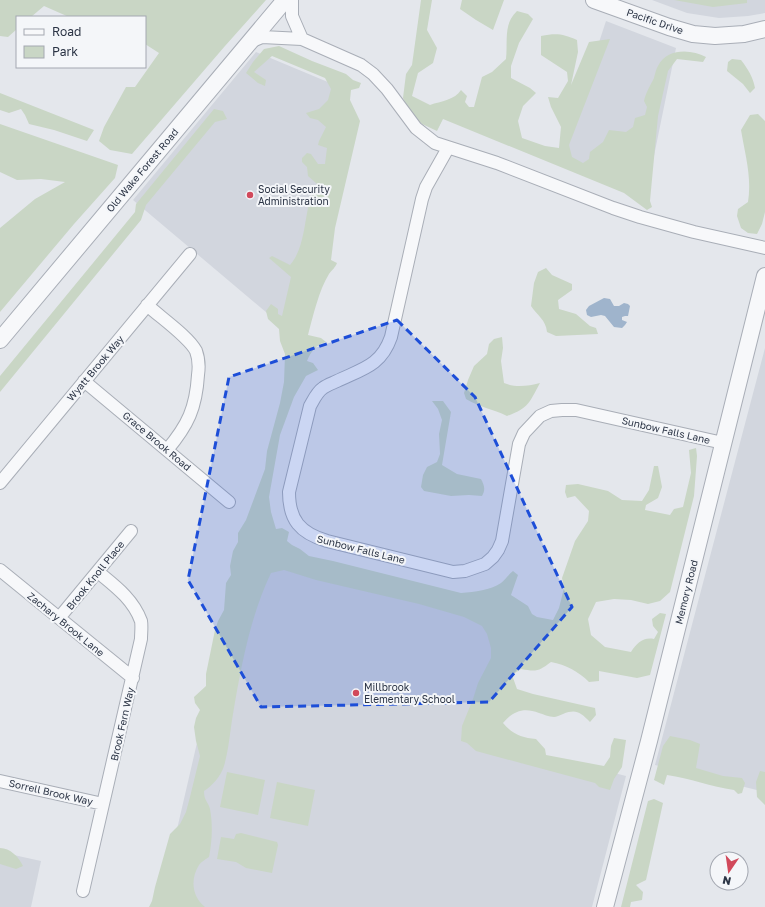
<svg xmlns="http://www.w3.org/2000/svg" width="765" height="907" font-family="'Golos Text',sans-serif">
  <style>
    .built { fill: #d2d6de }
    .green { fill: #c9d6c5 }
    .water { fill: #9fb4cc }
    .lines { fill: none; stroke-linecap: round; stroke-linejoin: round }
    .minor-casing { stroke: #a9aeb7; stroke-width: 14 }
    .tertiary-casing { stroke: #a9aeb7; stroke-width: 18 }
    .minor { stroke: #f7f8fa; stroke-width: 12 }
    .tertiary { stroke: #f7f8fa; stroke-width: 16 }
    .marked { fill: #1d4ed8; fill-opacity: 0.2; stroke: #1d4ed8; stroke-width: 3; stroke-dasharray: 8 5; stroke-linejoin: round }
    .poi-dot { fill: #d1495b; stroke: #f4f6f9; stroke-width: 1.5 }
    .labels { text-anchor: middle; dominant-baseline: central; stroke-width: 4; stroke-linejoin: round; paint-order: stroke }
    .street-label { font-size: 10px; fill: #2b3445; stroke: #f4f6f9 }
    .poi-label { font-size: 10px; fill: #2b3445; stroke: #f4f6f9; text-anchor: start }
  </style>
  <rect width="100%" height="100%" fill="#e4e7ec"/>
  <!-- built -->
  <path class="built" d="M652 0H765V13L748 16 719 18 687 13Z
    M606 21 676 48 646 195 560 161Z
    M256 52 347 90 292 334 133 200Z
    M765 348V792L655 765Z
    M243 544 522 616 492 742 626 776 592 907H159Z
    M0 852 41 861 31 907H0Z"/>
  <!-- green -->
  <path class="green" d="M0 0H266L225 46 132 154 110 150 99 141 104 127 126 87H135L159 53 145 44V17H69L44 6 31 17H17V29L8 37 0 36Z
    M421 0H432L427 30 437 48 433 63 418 73 412 96 430 105C441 101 455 100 461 90L467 96 465 102 469 107H474L482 77 492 72 506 59C508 41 503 24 517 11L528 14 533 19 519 43 511 66V78L530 88 536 93 523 106 518 121 522 138 545 146 559 148 561 127 551 107 548 97 558 98 568 81 567 72 541 55V36C557 33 563 34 577 40L578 52 571 85 589 42 610 39 569 145 572 157 583 163 589 159 590 152 603 142 609 130 626 132 633 127 635 118 645 115 647 107 644 101C646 92 650 86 654 78 655 74 656 69 658 66 667 48 691 49 706 57L703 62 677 59 668 71 658 116 651 190 650 201 652 207 647 210 624 193 443 119 437 131 422 124 410 112 403 98 406 74 412 65Z
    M462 0H504L493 30 476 20 460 9Z
    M674 0H747V3L713 7Z
    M279 46 312 61 346 74 353 80 361 83 359 88 351 90 350 100 360 121 335 228 331 260 337 263C335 268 332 270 329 274 319 290 313 316 308 335L321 338 326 342C316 345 311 351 307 361L313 363 318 370 306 376 294 397 280 435 269 497 271 512 276 529 282 528 289 532 287 541 292 545 300 549 309 556 333 561 461 593C475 592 490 590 501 583 505 580 508 575 513 571L518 575 511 595 528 606 532 614 537 617 553 620 559 608 564 588 562 578 575 541 588 521 589 511 575 496 567 498 565 492 566 485 578 484 608 491 622 500 642 501 649 490 654 466H658L662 487 658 498 646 505 645 510 670 515 674 509 683 507 691 473 689 450 696 448 697 456 694 496 670 592 660 601 648 604 631 600 614 599 596 602 588 619 591 635 605 647 631 652C637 643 643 637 654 639L658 632 653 626 652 619 660 613 666 614 650 675 637 678 599 671V681L589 682C578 671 566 665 551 662 539 671 537 672 521 669L512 675 517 689 533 694 595 708 596 715 590 722C580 712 576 709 563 714 560 715 556 717 554 717 549 717 543 714 539 713 524 707 513 711 503 723 512 734 522 738 536 739L545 749 546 755 604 766 610 757 611 746 614 738 626 740 622 767 614 779 610 790 599 787 595 783 476 751 467 743 461 741 462 726 473 699 478 683 491 658V648L487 634 482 626 464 617 419 604 316 580 284 570 271 573C250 617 241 667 233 714 230 731 229 749 224 766 221 776 212 786 204 791 204 801 208 801 210 809 213 825 212 842 209 857 206 859 201 862 199 865 190 879 192 897 205 907H149L152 901 155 887 170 834 180 824 186 812 190 797 200 756 196 741 194 727 196 718 200 710 195 703 194 697 206 686V674L215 630 218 621 224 610 226 583 231 575 230 566 233 551 238 542V533L246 520 265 469 267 451 280 403 284 382 285 354 280 341 279 329 268 319 266 311 271 304 278 309V314L282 316 291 277 269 258 272 256 290 265C303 250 304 227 308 208 310 200 315 192 317 184L308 176 307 167 302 162V158L307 153 311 154 318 164H325L327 148 318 145 319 141 326 127 318 120 310 118 306 113 319 109 328 100 331 89 325 78 272 56 254 72 266 80 265 86 258 83 246 73 253 62 264 49Z
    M732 59 741 60C748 69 753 77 755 88L750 93 743 84 727 71 728 62Z
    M0 93 94 130 87 141 54 130 29 124 25 115 21 109 9 113 0 110Z
    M214 109 223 111 227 119 215 122 146 205 141 220 0 392V376L135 212 136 204Z
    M758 114 765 121V212L762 224 757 234 748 233 741 228 737 216 738 209 748 202C752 177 745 154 741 130L750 115Z
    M0 124 118 165 115 178 74 224 0 312V228L35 199 65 182 41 179 17 180 0 172Z
    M546 268 552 275 572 284V290L558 300 559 309 576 314 590 326 596 328 598 334 556 336 547 332C546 320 537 315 531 306L534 283 538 272Z
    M502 337 503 348 501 361 504 383C516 388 528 386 540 383 529 403 529 408 507 416 493 409 479 407 466 399L464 393 468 380 474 366 487 354 489 344 494 339Z
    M432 401H443L451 412 442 465 457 474 481 479C484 485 486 489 482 496L469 495 451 496 424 491 421 487 423 475 427 467 437 462 440 454 439 434 442 420 438 409Z
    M670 736 690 740 700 744 696 768 723 776 742 778 745 783 742 793 738 794 734 790C711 787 690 778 667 775L664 785 654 780 663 746Z
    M760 771 765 772V805L757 797 756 782Z
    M227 772 265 780 258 815 220 807Z
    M277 782 315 790 308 826 270 818Z
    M654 799 663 803 646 880 636 885 643 892 642 900 631 902 630 907H621L648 801Z
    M241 833 277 842 278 845 272 873 246 868 236 862 217 859 221 837 234 839 236 834Z
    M0 848C10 848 19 857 23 866L16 869 0 864Z"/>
  <!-- water -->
  <path class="water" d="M604 298 610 299 614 306H619L624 303 628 304 630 306 628 316H625L622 317V320L627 322 625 325 622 328 614 327 605 316 601 315 591 317 587 315 586 310 589 306Z"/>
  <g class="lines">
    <defs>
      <path id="minor" d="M292 0V16L302 39
        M250 42 262 37 302 39 361 65 373 74 387 89 416 128 435 143 497 163 613 208 640 217 694 232 765 248
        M448 148 426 187 422 199 391 337C381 366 362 369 337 381 333 383 327 385 323 388 317 392 314 399 310 406L289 492C289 520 300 533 327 541L453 572 465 571 485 564 493 557 498 550 502 541 519 444 524 433 540 416 551 411 562 410H576L723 443
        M147 305C160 317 189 337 196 351 199 359 199 368 198 375 196 408 188 425 167 450
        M84 381 229 502
        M0 483 190 254
        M0 570 133 678
        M59 618 131 531
        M0 781 103 804
        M83 891 141 639C141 633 142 626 141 621 133 599 115 586 98 572"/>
      <path id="tertiary" d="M594 0 669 27 693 34 715 36 744 34 765 29
        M0 340 285 0
        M605 907 649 741 765 276"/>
    </defs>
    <!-- minor casing -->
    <use href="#minor" class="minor-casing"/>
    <!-- tertiary casing -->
    <use href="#tertiary" class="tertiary-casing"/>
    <!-- minor -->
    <use href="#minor" class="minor"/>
    <!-- tertiary -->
    <use href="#tertiary" class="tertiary"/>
  </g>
  <!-- marked area -->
  <path class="marked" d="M397 320 475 397 572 607 489 702 261 707 188 580 229 377Z"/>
  <!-- markers -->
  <g class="poi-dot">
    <circle cx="250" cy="195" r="4"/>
    <circle cx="356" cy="693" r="4"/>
  </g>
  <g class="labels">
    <!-- street labels -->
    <g class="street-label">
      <text transform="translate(655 21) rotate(19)">Pacific Drive</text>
      <text transform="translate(142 170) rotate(-50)">Old Wake Forest Road</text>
      <text transform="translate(95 368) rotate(-50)">Wyatt Brook Way</text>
      <text transform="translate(666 430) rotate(13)">Sunbow Falls Lane</text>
      <text transform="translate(157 441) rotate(40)">Grace Brook Road</text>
      <text transform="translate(361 549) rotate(14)">Sunbow Falls Lane</text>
      <text transform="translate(95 575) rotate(-51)">Brook Knoll Place</text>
      <text transform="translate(686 592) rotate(-76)">Memory Road</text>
      <text transform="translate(66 624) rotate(39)">Zachary Brook Lane</text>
      <text transform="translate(122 724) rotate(-77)">Brook Fern Way</text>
      <text transform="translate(51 792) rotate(13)">Sorrell Brook Way</text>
    </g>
    <!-- poi labels -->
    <g class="poi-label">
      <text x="258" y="189">Social Security<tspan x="258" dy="12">Administration</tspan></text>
      <text x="364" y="687">Millbrook<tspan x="364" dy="12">Elementary School</tspan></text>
    </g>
  </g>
  <!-- legend -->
  <rect x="16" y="16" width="130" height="52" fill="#f4f6f9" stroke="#a4a8b1"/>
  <rect x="24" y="29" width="20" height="6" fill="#f7f8fa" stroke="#a4a8b1"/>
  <text x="52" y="36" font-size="12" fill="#2b3445">Road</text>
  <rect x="24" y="46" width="20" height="12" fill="#c9d6c5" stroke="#a4a8b1"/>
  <text x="52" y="56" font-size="12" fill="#2b3445">Park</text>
  <!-- north arrow -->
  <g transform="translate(729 871) rotate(193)"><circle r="19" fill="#f4f6f9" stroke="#a4a8b1"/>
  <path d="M0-3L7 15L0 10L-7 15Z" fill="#d1495b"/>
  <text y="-6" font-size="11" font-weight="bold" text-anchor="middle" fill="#2b3445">N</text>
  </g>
</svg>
